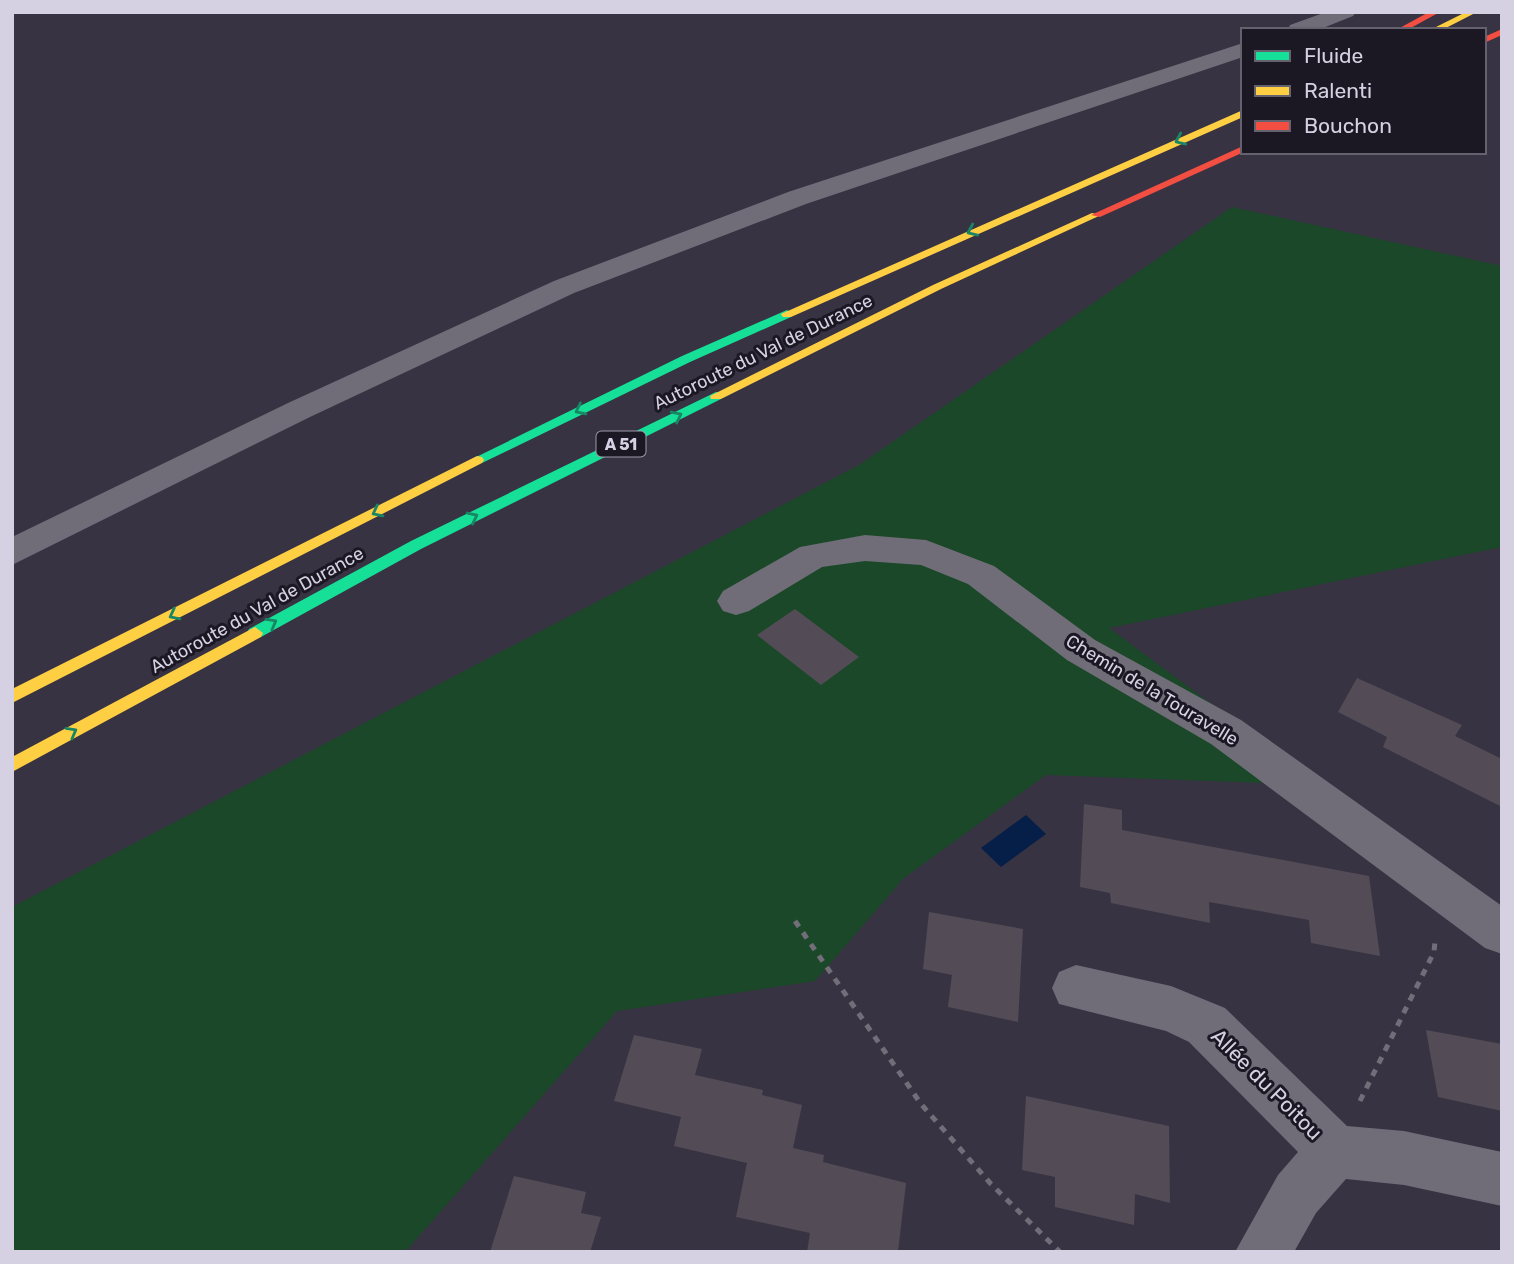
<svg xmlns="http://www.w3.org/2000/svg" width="1514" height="1264" font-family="Rubik,sans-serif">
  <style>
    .green { fill: #1b4828 }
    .water { fill: #051f49 }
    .building { fill: #534c56 }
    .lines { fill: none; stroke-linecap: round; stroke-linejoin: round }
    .path { stroke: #716e79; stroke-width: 5; stroke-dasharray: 7 7; stroke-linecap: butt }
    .street { fill: #706d79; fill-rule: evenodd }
    .fast { fill: #16e098; fill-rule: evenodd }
    .slow { fill: #ffcf43; fill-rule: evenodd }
    .jam { fill: #f24e42; fill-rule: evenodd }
    .oneway { stroke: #188664 }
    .labels { text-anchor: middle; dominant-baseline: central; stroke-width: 6; stroke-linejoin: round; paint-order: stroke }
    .shield { fill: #1b1824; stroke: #9d9aa9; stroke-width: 2 }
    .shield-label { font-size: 16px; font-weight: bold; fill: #d5d1e2 }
    .street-label { font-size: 18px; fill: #d5d1e2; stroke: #1b1824 }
    .near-street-label { font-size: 21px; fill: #d5d1e2; stroke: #1b1824 }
  </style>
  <rect width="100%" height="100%" fill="#373342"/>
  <!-- green -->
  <path class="green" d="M1232 207 1502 266V547L1109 628 1321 785 1046 775 904 878 815 981 617 1011 405 1252H12V907L859 465Z"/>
  <!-- water -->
  <path class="water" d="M1026 815 1046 834 1001 867 981 848Z"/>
  <!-- building -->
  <path class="building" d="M795 609 859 657 821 685 757 635Z
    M1357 678 1462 725 1455 736 1502 759V807L1383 747 1387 737 1338 712Z
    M1084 804 1122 810V830L1369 876 1380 956 1311 943 1309 920 1209 902 1210 923 1111 903 1110 893 1080 887Z
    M929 912 1023 929 1018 1022 948 1007 952 975 923 969Z
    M1426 1030 1502 1044V1111L1438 1097Z
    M634 1035 702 1049 695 1075 763 1090 762 1095 802 1105 793 1148 824 1155 823 1162 906 1183 898 1252H807L810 1233 736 1217 747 1163 674 1146 681 1117 614 1101Z
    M1026 1096 1169 1126 1170 1203 1135 1194 1134 1225 1055 1207V1177L1022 1170Z
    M514 1176 586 1192 581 1213 601 1217 590 1252H490Z"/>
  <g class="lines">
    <!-- path -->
    <path class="path" d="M795 921 921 1104 991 1184 1060 1252
      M1360 1101 1434 952 1435 941"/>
    <!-- street -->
    <path class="street" d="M1326 12H1356L1353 16 1318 30H1288L1290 25Z
      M1243 43V57L806 204 574 293 310 417 12 565V537L288 403 554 281 788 192Z
      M865 535 926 540 994 566 1095 640 1241 720 1502 906V954L1485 948 1211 744 1067 660 968 584 921 565 865 561 822 567 749 611 736 615 723 611 717 601 723 591 800 547Z
      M1076 965 1171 986 1225 1008 1347 1126 1404 1131 1502 1152V1206L1404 1185 1346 1179 1316 1213 1294 1252H1235L1278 1175 1298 1152 1189 1042 1166 1031 1059 1004 1052 988 1059 972Z"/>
    <!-- fast -->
    <path class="fast" d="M787 310 793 314 791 317 690 362 482 463H472L470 460 682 356Z
      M716 392 721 393V399L421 549 261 637H249L247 633 249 629 411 541Z"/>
    <!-- slow -->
    <path class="slow" d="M1466 12H1477L1442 30H1430Z
      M1243 110V117L791 317H783L781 314Z
      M1092 213 1101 215 941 289 721 399H711L710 396 933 285Z
      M477 456 482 457 484 460 482 463 12 703V689Z
      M255 627 263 633 261 637 12 772V757Z"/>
    <!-- jam -->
    <path class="jam" d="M1429 12H1440L1407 30H1396Z
      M1502 29V35L1484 43V37Z
      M1243 146 1244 152 1100 217 1091 215Z"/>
  </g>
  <!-- one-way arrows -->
  <defs><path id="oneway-chevron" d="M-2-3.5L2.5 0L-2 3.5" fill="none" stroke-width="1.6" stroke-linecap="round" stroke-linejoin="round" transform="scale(1.75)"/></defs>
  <g class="oneway">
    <use href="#oneway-chevron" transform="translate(1180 140) rotate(156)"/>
    <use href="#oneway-chevron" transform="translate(972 231) rotate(156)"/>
    <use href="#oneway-chevron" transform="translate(580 410) rotate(154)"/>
    <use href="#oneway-chevron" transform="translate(677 416) rotate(-26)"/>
    <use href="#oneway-chevron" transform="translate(377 512) rotate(153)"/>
    <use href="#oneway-chevron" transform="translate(473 517) rotate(-26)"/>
    <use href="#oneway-chevron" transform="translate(174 615) rotate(153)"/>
    <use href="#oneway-chevron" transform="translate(272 623) rotate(-29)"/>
    <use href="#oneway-chevron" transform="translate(72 732) rotate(-29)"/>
  </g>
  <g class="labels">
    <!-- shield labels -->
    <rect class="shield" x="596.5" y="431.5" width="49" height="25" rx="5"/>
    <g class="shield-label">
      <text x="621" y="444">A 51</text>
    </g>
    <!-- street labels -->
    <g class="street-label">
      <text transform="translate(763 352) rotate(-26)">Autoroute du Val de Durance</text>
      <text transform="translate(257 610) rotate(-29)">Autoroute du Val de Durance</text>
      <text transform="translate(1152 690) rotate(31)">Chemin de la Touravelle</text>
    </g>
    <!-- near-street labels -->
    <g class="near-street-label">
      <text transform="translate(1267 1084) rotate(45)">Allée du Poitou</text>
    </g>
  </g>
  <!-- border -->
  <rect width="1514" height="1264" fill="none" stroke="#d5d1e2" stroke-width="28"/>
  <!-- legend -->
  <rect x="1241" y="28" width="245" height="126" fill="#1b1824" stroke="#656270" stroke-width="2"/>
  <rect x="1255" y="51" width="35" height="10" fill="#16e098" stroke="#656270" stroke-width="2"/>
  <text x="1304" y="63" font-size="21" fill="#d5d1e2">Fluide</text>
  <rect x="1255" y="86" width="35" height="10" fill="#ffcf43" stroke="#656270" stroke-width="2"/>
  <text x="1304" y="98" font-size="21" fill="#d5d1e2">Ralenti</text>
  <rect x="1255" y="121" width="35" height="10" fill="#f24e42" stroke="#656270" stroke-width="2"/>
  <text x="1304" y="133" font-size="21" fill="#d5d1e2">Bouchon</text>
</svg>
